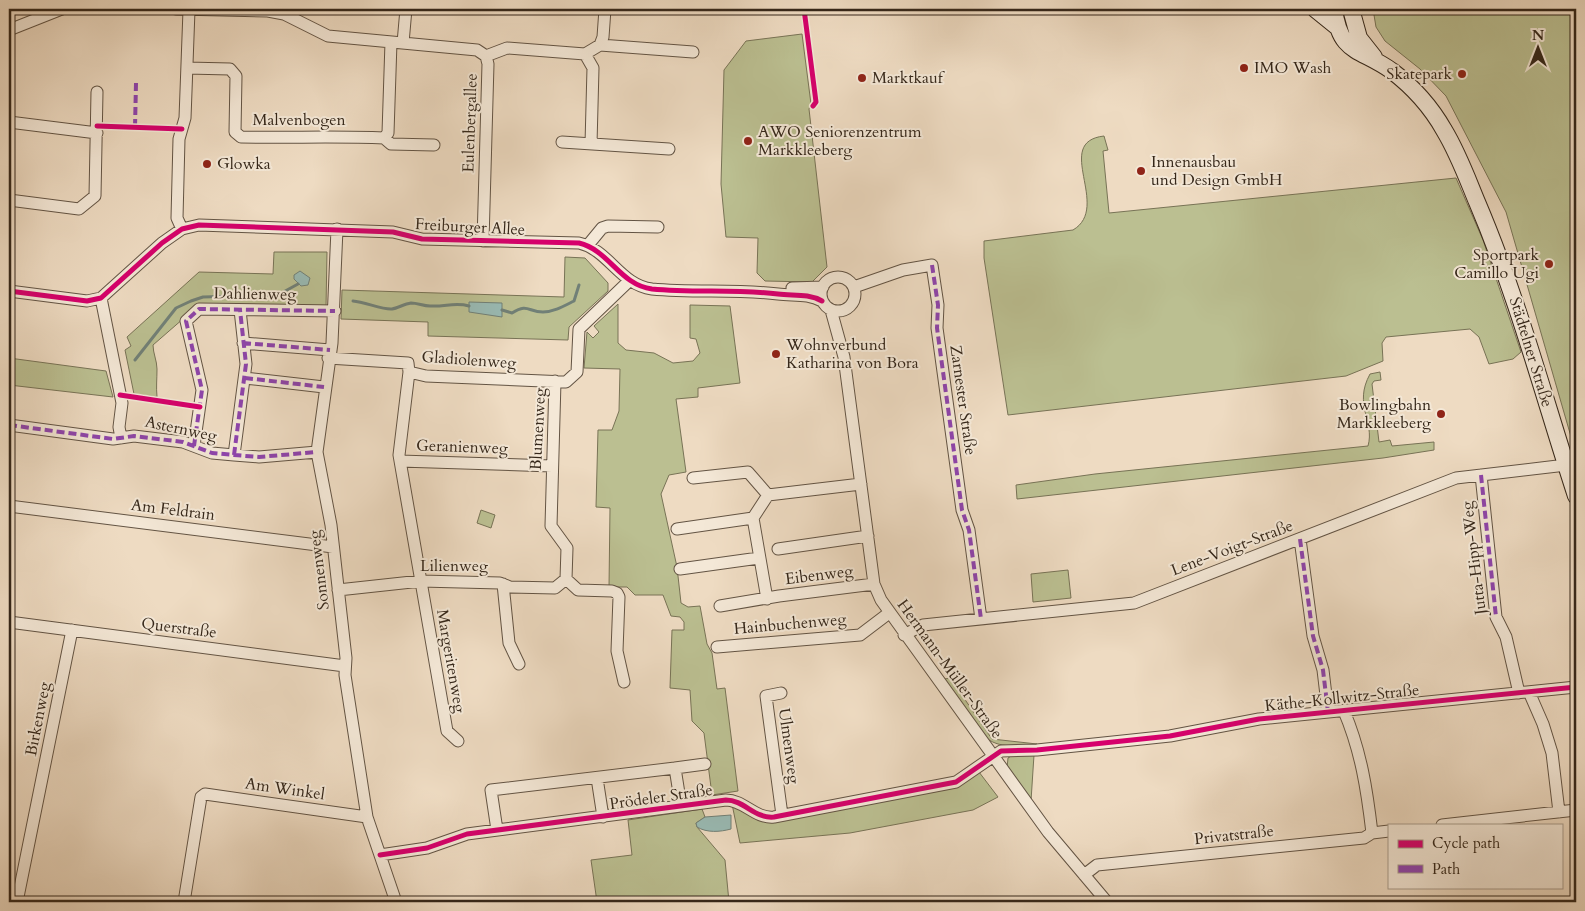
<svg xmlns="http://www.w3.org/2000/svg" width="1585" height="911" font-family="Cardo,serif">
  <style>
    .green { fill: #bbbf91; stroke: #787356 }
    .water { fill: #99bbb5; stroke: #718077 }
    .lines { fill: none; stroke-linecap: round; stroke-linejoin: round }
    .stream { stroke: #718077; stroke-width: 3 }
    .street-casing { stroke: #635444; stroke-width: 13 }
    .secondary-casing { stroke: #35271a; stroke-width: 18 }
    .street { stroke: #f4e8d7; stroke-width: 11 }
    .secondary { stroke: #f4e8d7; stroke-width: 16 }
    .quiet { stroke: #8e44ad; stroke-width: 4; stroke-dasharray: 8 4; stroke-linecap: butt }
    .cycleway-casing { stroke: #f4e8d7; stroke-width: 8 }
    .cycleway { stroke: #d6006c; stroke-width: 5 }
    .poi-dot { fill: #8f2418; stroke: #f4e8d7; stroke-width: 2 }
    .labels { text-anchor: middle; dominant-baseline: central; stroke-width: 4; stroke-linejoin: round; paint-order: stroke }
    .poi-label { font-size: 16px; fill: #35271a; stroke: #f4e8d7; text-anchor: start }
    .street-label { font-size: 16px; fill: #35271a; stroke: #f4e8d7 }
  </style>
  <rect width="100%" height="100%" fill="#eedbc2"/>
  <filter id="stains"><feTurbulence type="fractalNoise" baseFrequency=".004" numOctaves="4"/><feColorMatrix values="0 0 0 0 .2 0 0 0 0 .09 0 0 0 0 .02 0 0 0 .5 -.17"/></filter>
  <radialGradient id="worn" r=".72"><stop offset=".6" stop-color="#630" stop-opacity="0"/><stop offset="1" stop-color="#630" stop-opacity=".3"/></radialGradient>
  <!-- green -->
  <path class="green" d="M1373 9H1427L1424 11 1439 9H1576V454L1506 212 1446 96 1420 69 1385 41 1376 27Z
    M802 34 811 104 809 109 827 267 812 282 765 281 757 273 758 238 726 237 721 184 724 70 746 41Z
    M1104 136 1108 150 1103 151 1109 213 1456 178 1483 240 1521 352 1513 359 1489 364 1479 337 1470 329 1386 337 1382 343 1383 361 1346 376 1008 415 984 258V241L1073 230C1112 207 1052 142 1104 136Z
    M274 252H327L326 307 199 305 153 345C153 353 157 361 157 369 157 379 156 387 157 397L134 394 125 350 131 346 127 337 199 272 273 274Z
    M565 257 585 258 608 283V291L569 327 568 340 428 336V322L341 319 342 290 564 297Z
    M618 304V343L626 350 654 353 673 363 693 361 700 353 696 339 690 338V305L730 306 740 383 698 388V397L676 399 686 472 669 475 661 494 677 567 681 603 688 607 700 606 707 644 712 653 717 689 725 688 738 791 712 795 704 733 692 721 690 690 670 688 672 630H684V622L680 617 671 616 663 595H635L627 587H609L610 508 596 507 598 430H612L619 411 620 369 584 368 587 332 593 338 599 332 594 326Z
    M9 358 106 371 113 397 9 385Z
    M1380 372 1381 380 1374 381 1372 384 1379 442 1390 440 1392 446 1434 442V450L1383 458 1017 499 1016 485 1095 474 1368 446C1375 421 1353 405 1370 374Z
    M481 510 495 515 491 528 477 523Z
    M1068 570 1071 598 1033 602 1031 574Z
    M953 678V682L992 739 1037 744C1018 745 999 750 984 736L943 679Z
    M1013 755H1034L1031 801 1007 768 1008 758Z
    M979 772 998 797 973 810 850 833 740 843 732 804 758 819Z
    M702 809 705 817 696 823 697 827 725 860 729 902H597L591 860 632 855 628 820Z"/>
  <!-- water -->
  <path class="water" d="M300 271 310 278 308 285 301 286 294 279V275Z
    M469 302 502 303V317L469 312Z
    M731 815V829C720 832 707 833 697 827L696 823 705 817Z"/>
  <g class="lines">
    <!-- stream -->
    <path class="stream" d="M353 301C365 302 383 310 392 309 398 308 404 304 411 303 418 303 423 306 430 306 445 307 455 302 469 306
      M502 310 512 313C528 303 528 312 543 312 554 312 564 306 574 301L579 285
      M135 360 176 308 191 301 203 297 278 295 298 284"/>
    <defs>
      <path id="street" d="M176 9 268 11 284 14 328 36 477 50 486 56 488 64 483 241
        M9 30 62 9
        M403 43 406 9
        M600 45 693 52
        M585 54 593 68 591 144
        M486 56 507 48 585 54 600 45 603 37 605 9
        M187 68 230 69 236 76 235 132 241 137C289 138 336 136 384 138L388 133 391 42
        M9 122 97 133
        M384 138 391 144 434 145
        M562 142 669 149
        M9 200 79 209 95 196 97 92
        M182 229 177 218 179 139 185 118 189 10
        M337 229 332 343 317 452 331 525 346 658 345 675 367 817 396 902
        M588 245 602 228 608 226 658 227
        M821 294a17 17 0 1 1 34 0a17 17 0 1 1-34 0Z
        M854 287 903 270 932 265 938 305 937 328 962 510 969 530 981 619
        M792 288 823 287
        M9 291 87 301 101 298 162 243 182 229 199 225 393 232 422 239 579 243C609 250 620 285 652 289 694 293 736 289 778 294 793 296 808 293 822 301
        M101 298 122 403 119 427 121 438
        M831 310 844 357 874 584 881 600 1048 832 1107 902
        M243 343 330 350
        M328 358 408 363 409 372 426 376 566 382 577 372 579 329 629 281
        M409 372 399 455 447 731 458 741
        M245 378 324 387
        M555 381 551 526 567 548 566 579
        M9 425 113 439 134 436 183 442 212 453 234 455 259 457 317 452
        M194 446 202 390 186 321 199 309 335 311
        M234 455 246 364 240 310
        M400 461 552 466
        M1481 475 1496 617 1506 637 1519 693
        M693 478 748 472 768 495 753 518 767 599
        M768 495 861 484
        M9 506 333 547
        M677 529 753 518
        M1300 539 1313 636 1323 670 1328 712
        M778 549 868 536
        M680 569 759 558
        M566 579 578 590 612 591 617 593 619 597 617 651 624 682
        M503 584 509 643 519 664
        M338 590 421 581 500 583 510 587 555 588 566 579
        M720 606 779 596 874 584
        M9 622 345 666
        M904 635 923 625 1134 603 1456 478 1566 465
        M717 647 860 635 889 613
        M1529 692 1543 724 1552 753 1559 812
        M781 693 766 696 782 815
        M1344 711C1361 751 1367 790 1372 833
        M675 768 705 764
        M597 778 603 817
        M1442 825 1576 810
        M497 830 491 790 675 768 681 806
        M380 855 427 848 467 834 726 800C744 800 755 819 774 817L956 782 1001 751 1037 750 1170 736 1259 719 1576 687
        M1084 875 1097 865 1364 838 1372 833 1389 831
        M17 902 72 630
        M184 902 201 797 205 794 367 817"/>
      <path id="secondary" d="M1315 9 1336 26
        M1334 9C1340 55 1360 48 1392 71 1413 87 1431 107 1444 130 1458 153 1467 178 1477 202 1518 298 1544 398 1576 496
        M1351 9 1359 38 1374 57"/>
    </defs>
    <!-- street casing -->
    <use href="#street" class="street-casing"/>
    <!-- secondary casing -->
    <use href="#secondary" class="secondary-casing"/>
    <!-- street -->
    <use href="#street" class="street"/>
    <!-- secondary -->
    <use href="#secondary" class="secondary"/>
    <!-- quiet -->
    <path class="quiet" d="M135 127 136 83
      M932 265 938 305 937 328 962 510 969 530 981 619
      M243 343 330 350
      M245 378 324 387
      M9 425 113 439 134 436 183 442 212 453 234 455 259 457 317 452
      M194 446 202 390 186 321 199 309 335 311
      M234 455 246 364 240 310
      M1481 475 1496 617
      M1300 539 1313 636 1323 670 1328 712"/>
    <defs>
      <path id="cycleway" d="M804 9 816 102 813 106
        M97 126 182 129
        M9 291 87 301 101 298 162 243 182 229 199 225 393 232 422 239 579 243C609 250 620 285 652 289 694 293 736 289 778 294 793 296 808 293 822 301
        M120 395 200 407
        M380 855 427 848 467 834 726 800C744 800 755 819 774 817L956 782 1001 751 1037 750 1170 736 1259 719 1576 687"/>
    </defs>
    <!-- cycleway casing -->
    <use href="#cycleway" class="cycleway-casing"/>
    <!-- cycleway -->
    <use href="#cycleway" class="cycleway"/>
  </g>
  <!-- markers -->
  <g class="poi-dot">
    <circle cx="1244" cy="68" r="5"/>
    <circle cx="1462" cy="74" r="5"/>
    <circle cx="862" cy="78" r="5"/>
    <circle cx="748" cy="141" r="5"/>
    <circle cx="207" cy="164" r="5"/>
    <circle cx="1141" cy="171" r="5"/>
    <circle cx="1549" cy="264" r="5"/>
    <circle cx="776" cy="354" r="5"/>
    <circle cx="1441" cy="414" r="5"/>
  </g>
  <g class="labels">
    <!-- poi labels -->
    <g class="poi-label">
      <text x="1254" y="68">IMO Wash</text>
      <text x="1452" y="74" text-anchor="end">Skatepark</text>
      <text x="872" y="78">Marktkauf</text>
      <text x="758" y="132">AWO Seniorenzentrum<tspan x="758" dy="18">Markkleeberg</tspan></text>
      <text x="1151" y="162">Innenausbau<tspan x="1151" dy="18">und Design GmbH</tspan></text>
      <text x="217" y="164">Glowka</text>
      <text x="1539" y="255" text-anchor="end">Sportpark<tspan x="1539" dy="18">Camillo Ugi</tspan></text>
      <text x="786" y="345">Wohnverbund<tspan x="786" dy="18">Katharina von Bora</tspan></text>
      <text x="1431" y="405" text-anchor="end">Bowlingbahn<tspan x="1431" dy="18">Markkleeberg</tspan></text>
    </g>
    <!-- street labels -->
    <g class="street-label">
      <text x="299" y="120">Malvenbogen</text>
      <text transform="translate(470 123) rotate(-88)">Eulenbergallee</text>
      <text transform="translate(470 227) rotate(3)">Freiburger Allee</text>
      <text transform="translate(255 294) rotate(1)">Dahlienweg</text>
      <text transform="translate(1531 352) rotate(73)">Städtelner Straße</text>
      <text transform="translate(469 360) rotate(4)">Gladiolenweg</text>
      <text transform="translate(963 400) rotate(82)">Zarnester Straße</text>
      <text transform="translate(181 429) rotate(12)">Asternweg</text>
      <text transform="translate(538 429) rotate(-87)">Blumenweg</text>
      <text transform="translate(462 447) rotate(2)">Geranienweg</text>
      <text transform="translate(173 510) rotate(7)">Am Feldrain</text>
      <text transform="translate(1232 548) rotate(-21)">Lene-Voigt-Straße</text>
      <text transform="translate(1474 558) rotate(-97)">Jutta-Hipp-Weg</text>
      <text x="454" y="566">Lilienweg</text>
      <text transform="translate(319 570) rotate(-97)">Sonnenweg</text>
      <text transform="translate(819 575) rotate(-7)">Eibenweg</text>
      <text transform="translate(790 624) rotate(-5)">Hainbuchenweg</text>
      <text transform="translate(179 628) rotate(7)">Querstraße</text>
      <text transform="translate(451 661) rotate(80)">Margeritenweg</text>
      <text transform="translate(950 669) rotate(54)">Hermann-Müller-Straße</text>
      <text transform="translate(1342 698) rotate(-6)">Käthe-Kollwitz-Straße</text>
      <text transform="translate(38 719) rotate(-79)">Birkenweg</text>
      <text transform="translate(789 746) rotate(82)">Ulmenweg</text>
      <text transform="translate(285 789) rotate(8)">Am Winkel</text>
      <text transform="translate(661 797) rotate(-8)">Prödeler Straße</text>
      <text transform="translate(1234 835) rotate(-6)">Privatstraße</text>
    </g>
  </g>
  <!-- margin -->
  <rect width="1585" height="911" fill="none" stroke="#eedbc2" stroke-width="30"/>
  <rect x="10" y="10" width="1565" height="891" fill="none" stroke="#35271a" stroke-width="2.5"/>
  <rect x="15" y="15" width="1555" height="881" fill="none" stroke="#35271a"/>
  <!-- legend -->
  <rect x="1388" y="824" width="175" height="65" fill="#f4e8d7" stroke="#a89b8b"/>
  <rect x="1398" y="840" width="25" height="8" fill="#d6006c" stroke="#a89b8b"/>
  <text x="1432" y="848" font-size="15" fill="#35271a">Cycle path</text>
  <rect x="1398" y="865" width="25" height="8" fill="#8e44ad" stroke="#a89b8b"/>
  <text x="1432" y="874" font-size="15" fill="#35271a">Path</text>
  <!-- north arrow -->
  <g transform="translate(1538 48)" stroke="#f4e8d7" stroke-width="4" paint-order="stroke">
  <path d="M0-4L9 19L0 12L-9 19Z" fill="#35271a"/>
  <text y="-8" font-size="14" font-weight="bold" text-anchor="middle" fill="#35271a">N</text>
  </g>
  <rect width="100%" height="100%" filter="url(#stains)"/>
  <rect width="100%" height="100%" fill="url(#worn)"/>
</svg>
